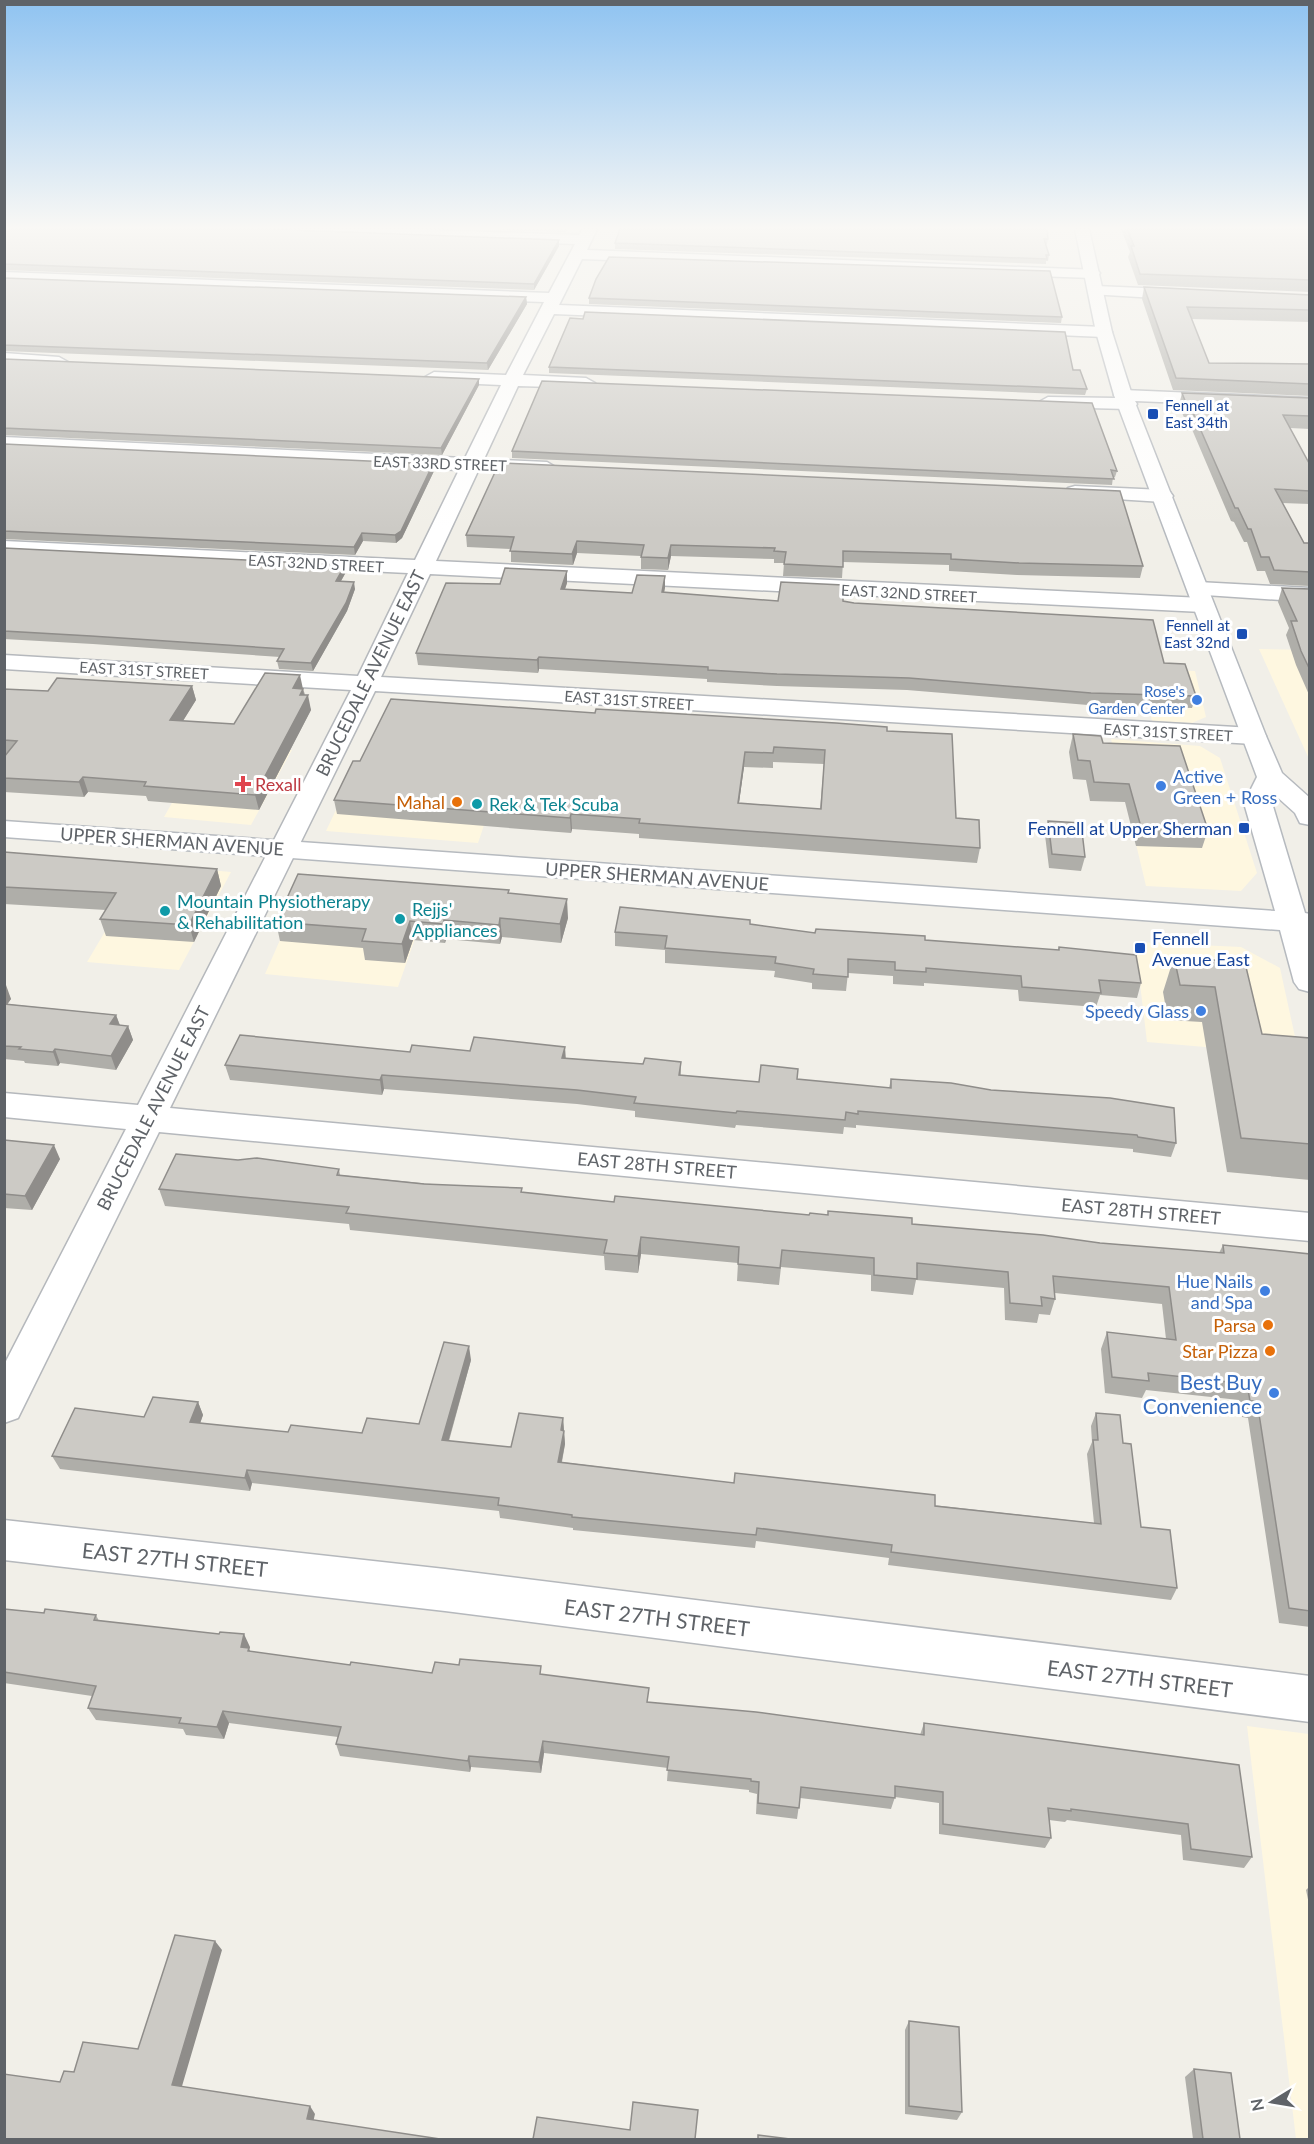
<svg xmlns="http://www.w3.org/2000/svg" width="1314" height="2144" font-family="Lato,sans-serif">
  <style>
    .commercial { fill: #fef7e0 }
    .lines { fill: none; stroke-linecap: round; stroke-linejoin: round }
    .street-casing { stroke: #b5b8bc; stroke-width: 3 }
    .secondary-casing { stroke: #b6babf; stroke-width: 3 }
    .street { fill: #fff; fill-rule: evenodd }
    .secondary { fill: #fff; fill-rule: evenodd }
    .wall { fill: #afaea9; fill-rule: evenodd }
    .shaded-wall { fill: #8f8d8a }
    .building { fill: #cccac5; stroke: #8f8d8a; stroke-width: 1.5; fill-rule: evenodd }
    .transit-dot { fill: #1a4fb4; stroke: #fff; stroke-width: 2 }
    .shop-dot { fill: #3f7fe0; stroke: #fff; stroke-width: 2 }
    .health-dot { fill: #e0444e; stroke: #fff; stroke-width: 2 }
    .food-dot { fill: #e8710a; stroke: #fff; stroke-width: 2 }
    .culture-dot { fill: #0f9aa8; stroke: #fff; stroke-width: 2 }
    .labels { text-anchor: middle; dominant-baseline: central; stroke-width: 6; stroke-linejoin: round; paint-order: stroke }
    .far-transit-label { font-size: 15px; fill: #164399; stroke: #fff; text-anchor: start }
    .far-street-label { font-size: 15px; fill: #5f6368; stroke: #fff }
    .far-shop-label { font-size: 15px; fill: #366cbe; stroke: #fff; text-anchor: end }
    .street-label { font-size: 18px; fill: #5f6368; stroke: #fff }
    .shop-label { font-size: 18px; fill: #366cbe; stroke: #fff; text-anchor: end }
    .health-label { font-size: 18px; fill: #be3a42; stroke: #fff; text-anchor: start }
    .food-label { font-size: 18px; fill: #c56008; stroke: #fff; text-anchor: end }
    .culture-label { font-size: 18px; fill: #0d838f; stroke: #fff; text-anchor: start }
    .transit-label { font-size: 18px; fill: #164399; stroke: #fff; text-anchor: end }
    .near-shop-label { font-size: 21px; fill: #366cbe; stroke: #fff; text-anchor: end }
    .near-street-label { font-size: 21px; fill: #5f6368; stroke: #fff }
  </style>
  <rect width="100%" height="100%" fill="#f1efe8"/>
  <!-- commercial -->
  <path class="commercial" d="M1259 649 1309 650V759Z
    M1139 669 1195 671 1206 717 1192 723 1152 721Z
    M1111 739 1200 746 1220 758 1257 873 1241 891 1146 886Z
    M204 746 292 750 251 825 164 817Z
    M360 759 503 769 478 843 326 831Z
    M145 864 231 872 179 970 87 962Z
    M306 881 434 885 398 987 265 974Z
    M1135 942 1241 947 1280 968 1299 1055 1147 1042Z
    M1247 1726 1309 1734V2139H1296Z"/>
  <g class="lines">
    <defs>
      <path id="street" d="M260 229H404L579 235 583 229H597L587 250 1097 270 1100 273 1097 276 1092 278 582 259 559 305 1104 327 1112 332 1104 337 554 314 523 375 586 378 595 383 586 388 518 386 484 459 547 462 557 468 547 474 478 471 436 561 1202 598 1210 600 1213 605 1210 610 1202 612 430 574 381 677 1253 728 1262 731 1266 736 1262 741 1253 744 375 691 170 1108 1310 1213V1241L159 1132 18 1418 4 1423V1365L126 1129 4 1117V1093L138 1105 351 690 4 669V655L358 676 408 573 4 553V541L415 560 459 470 4 449V437L465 458 501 385 434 382 425 377 434 372 506 375 544 302 4 282V272L549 293 575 244 267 233Z
        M1096 286 1188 290 1196 295 1188 300 1090 294 1088 291 1090 288Z
        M4 353 59 357 68 362 59 367 4 363Z
        M1123 390 1310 398V408L1135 401 1137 404 1134 408 1128 409 1048 407 1039 402 1048 397 1116 398 1114 395 1117 391Z
        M1075 486 1163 490 1170 492 1173 496 1170 500 1163 502 1068 496 1065 492 1068 488Z
        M1198 582 1310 588V602L1190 594 1187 589 1190 584Z
        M4 1520 445 1569 1310 1676V1722L445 1611 4 1560Z"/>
      <path id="secondary" d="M1075 229H1089L1112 332 1132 395 1266 736 1282 773 1310 798V825L1300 823 1295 813 1275 795 1272 803 1305 913 1310 914V992L1299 989 1294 982 1280 930 4 837V821L1275 911 1244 803 1257 777 1114 395 1096 332Z"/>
    </defs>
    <!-- street casing -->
    <use href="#street" class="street-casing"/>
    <!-- secondary casing -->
    <use href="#secondary" class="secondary-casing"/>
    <!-- street -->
    <use href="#street" class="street"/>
    <!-- secondary -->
    <use href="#secondary" class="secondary"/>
  </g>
  <!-- wall -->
  <path class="wall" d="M482 229H567L566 232Z
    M1121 229H1310V292L1138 285 1128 257 1130 252Z
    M4 233 559 240V246L534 290 4 270Z
    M1048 239 1047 244H1046L1049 255 1048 261H1046V264L615 249V243Z
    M4 278 526 297 527 304 488 370 4 351Z
    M1144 287 1310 295V322L1191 319 1209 363 1310 364V396L1173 390 1142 299Z
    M589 298 1062 317 1061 323 589 304Z
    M4 359 479 385 442 455 4 435Z
    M549 367 1073 370 1087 389 1085 395 549 373Z
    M1182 393 1310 398V429L1290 428 1310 465V504L1282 503 1304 543H1310V586L1270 584 1265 571H1257L1247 542H1244L1234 522 1231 521 1188 420H1185L1179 405Z
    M4 444 434 471 402 538 396 543 363 541 355 555 4 539Z
    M512 451 1117 471 1115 477H1113L1112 485 512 458Z
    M496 470 1143 566 1140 578 1017 575 949 571V565L843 562 842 578 783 576 784 563H774V559L671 556 668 570 641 569V556L577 553 573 565 511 562V549L467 547 466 535Z
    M4 548 345 565 346 572 341 581 355 589 347 611 313 671 279 669 277 661 280 657 93 644 4 639Z
    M567 571V583L565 589 632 593 665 576 664 592 778 601H843L1164 663 1196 696 1192 708 1088 705 907 690 777 686 707 682V679L539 669 538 673 418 665 416 653 500 584Z
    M1282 588 1310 589V697L1296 665 1286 635 1289 628 1278 602Z
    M192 686 196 700 183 721 234 724 303 689 311 710 259 810 148 801 146 796 88 792 84 797 4 792V757L6 755H4V689L48 691Z
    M595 713 887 731 980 848 977 863 639 838V834L572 829 571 833 337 814 334 800 360 761ZM773 762 824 764 820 809 739 803 744 767 773 768Z
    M1073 734 1103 743 1208 830 1202 848 1136 846 1125 802 1090 801 1086 780 1073 779 1069 752Z
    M1048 821 1085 857 1081 871 1049 868 1045 835Z
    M4 852 217 869 221 886 194 942 106 936 100 919 106 910 4 904Z
    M509 893 568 918 561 943 502 937 500 944 446 939 445 943 413 940 405 963 365 960 363 948 280 941 276 922Z
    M750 924 815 933 1058 950 1059 947 1141 983 1137 998 1100 995 1096 1007 1019 1001 1018 990 924 983V986L893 984V976L848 973 846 991 812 989V983L774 977 775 971 665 963V950L615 946V932Z
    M1174 957 1239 962 1262 1034 1310 1038V1180L1227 1172 1202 1022 1168 1020 1163 992Z
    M4 985 11 999 7 1004 116 1015 120 1025 128 1026 133 1040 116 1070 60 1063 58 1066 25 1063 24 1061 4 1059Z
    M470 1051 643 1064 681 1062V1075L759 1082 797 1079 889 1088 891 1079 1176 1143 1171 1157 1133 1152V1149L856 1125V1128L844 1127 843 1134 736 1125 735 1128 635 1117V1111L577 1104 384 1089 382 1095 230 1080 225 1065 410 1052Z
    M4 1140 60 1159 32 1210 4 1208Z
    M339 1169 340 1175 614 1202 809 1215 912 1224 1100 1243 1219 1253 1223 1245 1310 1254V1627L1279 1623 1248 1418 1242 1417 1239 1400 1146 1390 1142 1398 1105 1393 1101 1349 1107 1332 1166 1339 1162 1304 1055 1293V1299L1050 1315 1039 1314 1037 1323 1005 1320 1004 1288 916 1280 913 1295 871 1291V1275L781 1267 779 1285 737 1281 738 1263 641 1254 638 1273 605 1270 604 1256 350 1230 349 1224 165 1206 159 1189Z
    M471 1360 449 1441 511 1447 563 1418 565 1444 562 1462 734 1483 1094 1523 1087 1454 1092 1442 1091 1426 1096 1413 1123 1443 1141 1527 1177 1588 1171 1600 888 1565 889 1558 756 1541 755 1548 573 1530V1528L500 1518 499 1511 252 1483 250 1491 60 1469 52 1456 144 1417 198 1402 203 1415 200 1423 288 1432 362 1433 419 1424Z
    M4 1609 44 1613 96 1615 99 1621 250 1647 249 1649 251 1652 350 1665 432 1673 542 1675 649 1702 920 1735 924 1723 1239 1765 1252 1857 1244 1868 1183 1860 1181 1835 1067 1820 1065 1822 1049 1820 1051 1838 1045 1848 939 1834V1803L895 1797 891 1809 800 1798 797 1819 756 1814 757 1794 749 1792V1790L667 1781 668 1768 544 1753 541 1773 471 1767 470 1772 340 1756 336 1744 338 1737 229 1723 224 1739 186 1735 183 1729 96 1720 88 1708 92 1696 4 1683Z
    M1310 1886V1909L1306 1890Z
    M909 2021 962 2112 957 2120 905 2114V2030Z
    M1194 2069 1240 2139H1193L1185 2077Z"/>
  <!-- shaded-wall -->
  <path class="shaded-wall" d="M559 240V246L534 290V284Z
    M526 297 527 304 488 370 487 363Z
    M479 379V385L442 455 441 448Z
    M433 464 434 471 402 538 396 543 395 535Z
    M362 533 363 541 355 555 354 547Z
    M577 541V553L573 565 572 554Z
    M671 545V556L668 570V558Z
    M345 565 346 572 337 588 336 581Z
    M567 571V583L561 601V589Z
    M665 576V588L662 604V592Z
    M354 582 355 589 347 611 313 671 311 663Z
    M539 657V669L538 673 537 660Z
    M300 675 303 689 293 688Z
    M192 686 196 700 174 735 170 720Z
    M303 689 305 700 308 695 311 710 259 810 255 795Z
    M745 752 744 767 737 817 738 803Z
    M83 777 88 792 84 797 79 782Z
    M571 814 572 829 571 833 570 818Z
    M217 869 221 886 194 942 189 925Z
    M567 899 568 918 561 943 560 924Z
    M500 918 502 937 500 944 499 925Z
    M444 920 446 939 445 943 443 924Z
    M410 921 413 940 405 963 402 944Z
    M6 985 11 999 4 1009V986Z
    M116 1015 121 1029 110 1024Z
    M128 1026 133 1040 116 1070 111 1056Z
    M565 1047 566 1061 562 1058Z
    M55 1049 60 1063 58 1066 53 1052Z
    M382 1075 384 1089 382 1095 380 1080Z
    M54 1145 60 1159 32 1210 25 1196Z
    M641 1237V1254L638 1273V1256Z
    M469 1346 471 1360 445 1453 442 1440Z
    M198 1402 203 1415 196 1435 190 1422Z
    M563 1418 565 1444 559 1475 558 1462Z
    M247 1470 252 1483 250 1491 245 1478Z
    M244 1634 250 1647 249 1649 254 1660 241 1647Z
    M223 1711 229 1723 224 1739 217 1727Z
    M543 1741 544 1753 541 1773 539 1762Z
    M469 1756 471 1767 470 1772 468 1761Z
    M215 1941 222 1950 180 2093 172 2085Z
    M310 2106 315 2114 312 2127 307 2119Z"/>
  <!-- building -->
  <path class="building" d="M11 229H268L559 240 534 284 4 264V233Z
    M620 229H1047L1048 239H1044L1049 255H1046L1047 259 615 243Z
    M1127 229H1310V280L1140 274 1131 246H1134Z
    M609 257 1050 271 1062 317 589 298 596 279Z
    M4 278 526 297 487 363 4 345Z
    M1144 287 1310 295V310L1187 307 1209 363 1310 364V384L1176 378Z
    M585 312 1065 332 1073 370H1080L1087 389 549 367 570 318 583 319Z
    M4 359 479 379 441 448 4 428Z
    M542 381 1092 403 1117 471 1111 470 1114 479 512 451Z
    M1182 393 1310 398V416L1283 415 1310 465V491L1275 489 1304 543H1310V572L1274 570 1269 557H1261L1251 529H1248L1238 508H1235L1191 408H1188Z
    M4 444 433 464 401 531 395 535 362 533 354 547 4 531Z
    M504 463 1120 491 1143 566 1019 563 951 559V554L843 551V567L784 564 786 552 774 551 775 548 671 545 668 558 641 557 644 545 577 541 572 554 510 551 514 537 466 535 496 470 501 471Z
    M4 548 345 565 336 581 354 582 346 603 311 663 277 661 284 649 91 636 4 631Z
    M505 568 567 571 561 589 632 593 637 575 665 576 662 592 778 601 781 582 843 585V601L854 603 1153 620 1164 663 1185 664 1196 696 1091 693 909 678 777 674 708 670V667L539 657 537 660 416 653 446 583 500 584Z
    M1282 588 1310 589V670L1301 651 1291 621H1297Z
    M265 673 300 675 293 688 303 689 300 695H308L255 795 144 786 146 782 83 777 79 782 4 778V757L17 741 4 740V689L48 691 57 678 192 686 170 720 234 724Z
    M391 699 595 713 596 709 836 723 887 727V731L952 734 956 818 979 820 980 848 639 823 640 819 571 814 570 818 334 800 353 761H360ZM774 747 825 750 821 809 738 803 745 752 773 753Z
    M1073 734 1101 736 1103 743 1180 746 1208 830 1141 827 1129 784 1094 782 1090 761 1078 760Z
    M1048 821 1081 823 1085 857 1052 854Z
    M4 852 217 869 189 925 100 919 116 893 4 887Z
    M298 874 509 890 508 893 567 899 560 924 500 918 499 925 444 920 443 924 410 921 402 944 362 941 366 929 276 922Z
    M620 907 750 920V924L815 933 816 929 925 936V940L1059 950V947L1136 955 1141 983 1099 980 1101 993 1022 987 1021 976 926 968V972L895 970V962L848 959V977L813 974 814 969 775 963 776 957 665 948 667 936 615 932Z
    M1174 957 1239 962 1246 967 1262 1034 1310 1038V1144L1241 1138 1215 987 1180 985Z
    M4 1004 116 1015 110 1024 128 1026 111 1056 55 1049 53 1052 19 1049 21 1047 4 1046Z
    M240 1035 410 1052 412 1045 470 1051 474 1037 565 1047 562 1058 643 1064 645 1058 681 1062 679 1075 759 1082 761 1065 798 1069 797 1079 891 1088V1079L951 1083 991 1090 1110 1098 1174 1108 1176 1143 1138 1137 1137 1135 858 1111V1114L846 1112 845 1120 737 1111 736 1113 634 1103 636 1097 577 1090 382 1075 380 1080 225 1065Z
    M4 1140 54 1145 25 1196 4 1194Z
    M176 1154 238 1160 257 1158 339 1169 337 1175 424 1184 522 1188 521 1192 614 1202 615 1196 809 1215 810 1213 828 1215V1211L912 1218V1224L1043 1235 1100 1243 1224 1253 1223 1245 1310 1254V1611L1289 1608 1257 1401H1250L1247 1384 1148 1373 1149 1381 1112 1377 1107 1332 1176 1340 1169 1287 1053 1276 1055 1299 1041 1297 1042 1306 1010 1303 1008 1272 917 1263V1279L874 1275V1258L782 1250 780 1268 738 1264 739 1247 641 1237 638 1256 604 1253 607 1240 346 1213 349 1207 159 1189Z
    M444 1342 469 1346 442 1440 511 1447 519 1413 563 1418 561 1430 564 1431 558 1462 734 1483 735 1473 935 1495V1506L1101 1524 1093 1440H1098L1096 1413 1120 1415 1123 1443 1131 1444 1141 1527 1170 1530 1177 1588 891 1552 892 1545 757 1528 756 1535 572 1517V1515L498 1505 499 1498 247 1470 245 1478 52 1456 75 1408 144 1417 153 1397 198 1402 190 1422 288 1432 291 1425 362 1433 367 1418 419 1424Z
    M4 1609 44 1613 45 1609 96 1615 94 1620 219 1634 220 1632 244 1634 241 1647 249 1648 248 1651 350 1665 351 1662 432 1673 435 1662 459 1665 460 1659 541 1666 540 1674 649 1688 647 1702 756 1712 924 1735V1723L1239 1765 1252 1857 1191 1849 1188 1824 1071 1809V1811L1048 1808 1051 1838 943 1824V1792L895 1786V1798L801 1787 799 1808 758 1803 759 1782 751 1781V1779L667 1770 669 1757 543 1741 539 1762 469 1756 468 1761 336 1744 341 1727 223 1711 217 1727 179 1723 181 1718 88 1708 96 1686 4 1672Z
    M175 1935 215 1941 172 2085 310 2106 307 2119 440 2139H4V2074L60 2082 64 2071 74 2072 83 2042 138 2049Z
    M909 2021 959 2027 962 2112 909 2106Z
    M1194 2069 1231 2073 1240 2139H1203Z
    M633 2102 698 2110 695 2139H533L537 2117 630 2130Z
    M758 2135 790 2139H758Z"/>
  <!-- sky -->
  <linearGradient id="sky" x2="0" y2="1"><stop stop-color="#8fc3f1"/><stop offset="0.43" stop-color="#f9f8f5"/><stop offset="1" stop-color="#f9f8f5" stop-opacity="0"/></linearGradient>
  <rect width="1314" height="530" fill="url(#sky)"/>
  <!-- markers -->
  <g class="transit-dot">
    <rect x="1147" y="408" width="12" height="12" rx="3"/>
    <rect x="1236" y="628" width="12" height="12" rx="3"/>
    <rect x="1238" y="822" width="12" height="12" rx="3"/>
    <rect x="1134" y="942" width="12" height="12" rx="3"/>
  </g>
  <g class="shop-dot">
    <circle cx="1197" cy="700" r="6"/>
    <circle cx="1161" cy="786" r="6"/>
    <circle cx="1201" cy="1011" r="6"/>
    <circle cx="1265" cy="1291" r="6"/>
    <circle cx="1274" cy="1393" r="6"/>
  </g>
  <path class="health-dot" d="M240 775h6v6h6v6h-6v6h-6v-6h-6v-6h6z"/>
  <g class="food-dot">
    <circle cx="457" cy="802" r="6"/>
    <circle cx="1268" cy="1325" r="6"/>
    <circle cx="1270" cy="1351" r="6"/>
  </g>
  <g class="culture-dot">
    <circle cx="477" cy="804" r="6"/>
    <circle cx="165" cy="911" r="6"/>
    <circle cx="400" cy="919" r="6"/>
  </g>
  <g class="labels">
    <!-- far-transit labels -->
    <g class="far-transit-label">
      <text x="1165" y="405">Fennell at<tspan x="1165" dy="17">East 34th</tspan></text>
      <text x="1230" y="625" text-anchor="end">Fennell at<tspan x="1230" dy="17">East 32nd</tspan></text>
    </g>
    <!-- far-street labels -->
    <g class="far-street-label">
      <text transform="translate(440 463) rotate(2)">EAST 33RD STREET</text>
      <text transform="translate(316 563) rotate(3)">EAST 32ND STREET</text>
      <text transform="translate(909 593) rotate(3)">EAST 32ND STREET</text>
      <text transform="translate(144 670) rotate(3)">EAST 31ST STREET</text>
      <text transform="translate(629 700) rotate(4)">EAST 31ST STREET</text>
      <text transform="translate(1168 732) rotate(3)">EAST 31ST STREET</text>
    </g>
    <!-- far-shop labels -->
    <g class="far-shop-label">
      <text x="1185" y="691">Rose's<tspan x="1185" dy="17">Garden Center</tspan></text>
    </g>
    <!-- street labels -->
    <g class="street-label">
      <text transform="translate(370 673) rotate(-64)">BRUCEDALE AVENUE EAST</text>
      <text transform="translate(172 841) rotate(4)">UPPER SHERMAN AVENUE</text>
      <text transform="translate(657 876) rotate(4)">UPPER SHERMAN AVENUE</text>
      <text transform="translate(153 1108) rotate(-63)">BRUCEDALE AVENUE EAST</text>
      <text transform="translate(657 1165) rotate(5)">EAST 28TH STREET</text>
      <text transform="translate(1141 1211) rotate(5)">EAST 28TH STREET</text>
    </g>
    <!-- shop labels -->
    <g class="shop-label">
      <text x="1173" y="776" text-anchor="start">Active<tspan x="1173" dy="21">Green + Ross</tspan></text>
      <text x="1189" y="1011">Speedy Glass</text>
      <text x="1253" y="1281">Hue Nails<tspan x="1253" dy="21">and Spa</tspan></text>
    </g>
    <!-- health labels -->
    <g class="health-label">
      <text x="255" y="784">Rexall</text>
    </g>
    <!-- food labels -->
    <g class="food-label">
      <text x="445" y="802">Mahal</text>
      <text x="1256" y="1325">Parsa</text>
      <text x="1258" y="1351">Star Pizza</text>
    </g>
    <!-- culture labels -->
    <g class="culture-label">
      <text x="489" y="804">Rek &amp; Tek Scuba</text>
      <text x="177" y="901">Mountain Physiotherapy<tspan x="177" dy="21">&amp; Rehabilitation</tspan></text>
      <text x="412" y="909">Rejjs'<tspan x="412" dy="21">Appliances</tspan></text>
    </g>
    <!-- transit labels -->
    <g class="transit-label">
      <text x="1232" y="828">Fennell at Upper Sherman</text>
      <text x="1152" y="938" text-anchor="start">Fennell<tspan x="1152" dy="21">Avenue East</tspan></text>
    </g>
    <!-- near-shop labels -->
    <g class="near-shop-label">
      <text x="1262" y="1381">Best Buy<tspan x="1262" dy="24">Convenience</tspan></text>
    </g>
    <!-- near-street labels -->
    <g class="near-street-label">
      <text transform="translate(175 1559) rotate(6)">EAST 27TH STREET</text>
      <text transform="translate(657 1617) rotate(7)">EAST 27TH STREET</text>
      <text transform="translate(1140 1678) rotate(7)">EAST 27TH STREET</text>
    </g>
  </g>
  <!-- border -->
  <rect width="1314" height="2144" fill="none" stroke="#5f6368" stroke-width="12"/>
  <!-- north arrow -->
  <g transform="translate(1272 2102) rotate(259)" stroke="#ffffff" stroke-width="4.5" paint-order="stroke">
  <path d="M0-4.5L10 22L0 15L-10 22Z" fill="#5f6368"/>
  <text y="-9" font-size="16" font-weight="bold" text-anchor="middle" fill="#5f6368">N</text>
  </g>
</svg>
